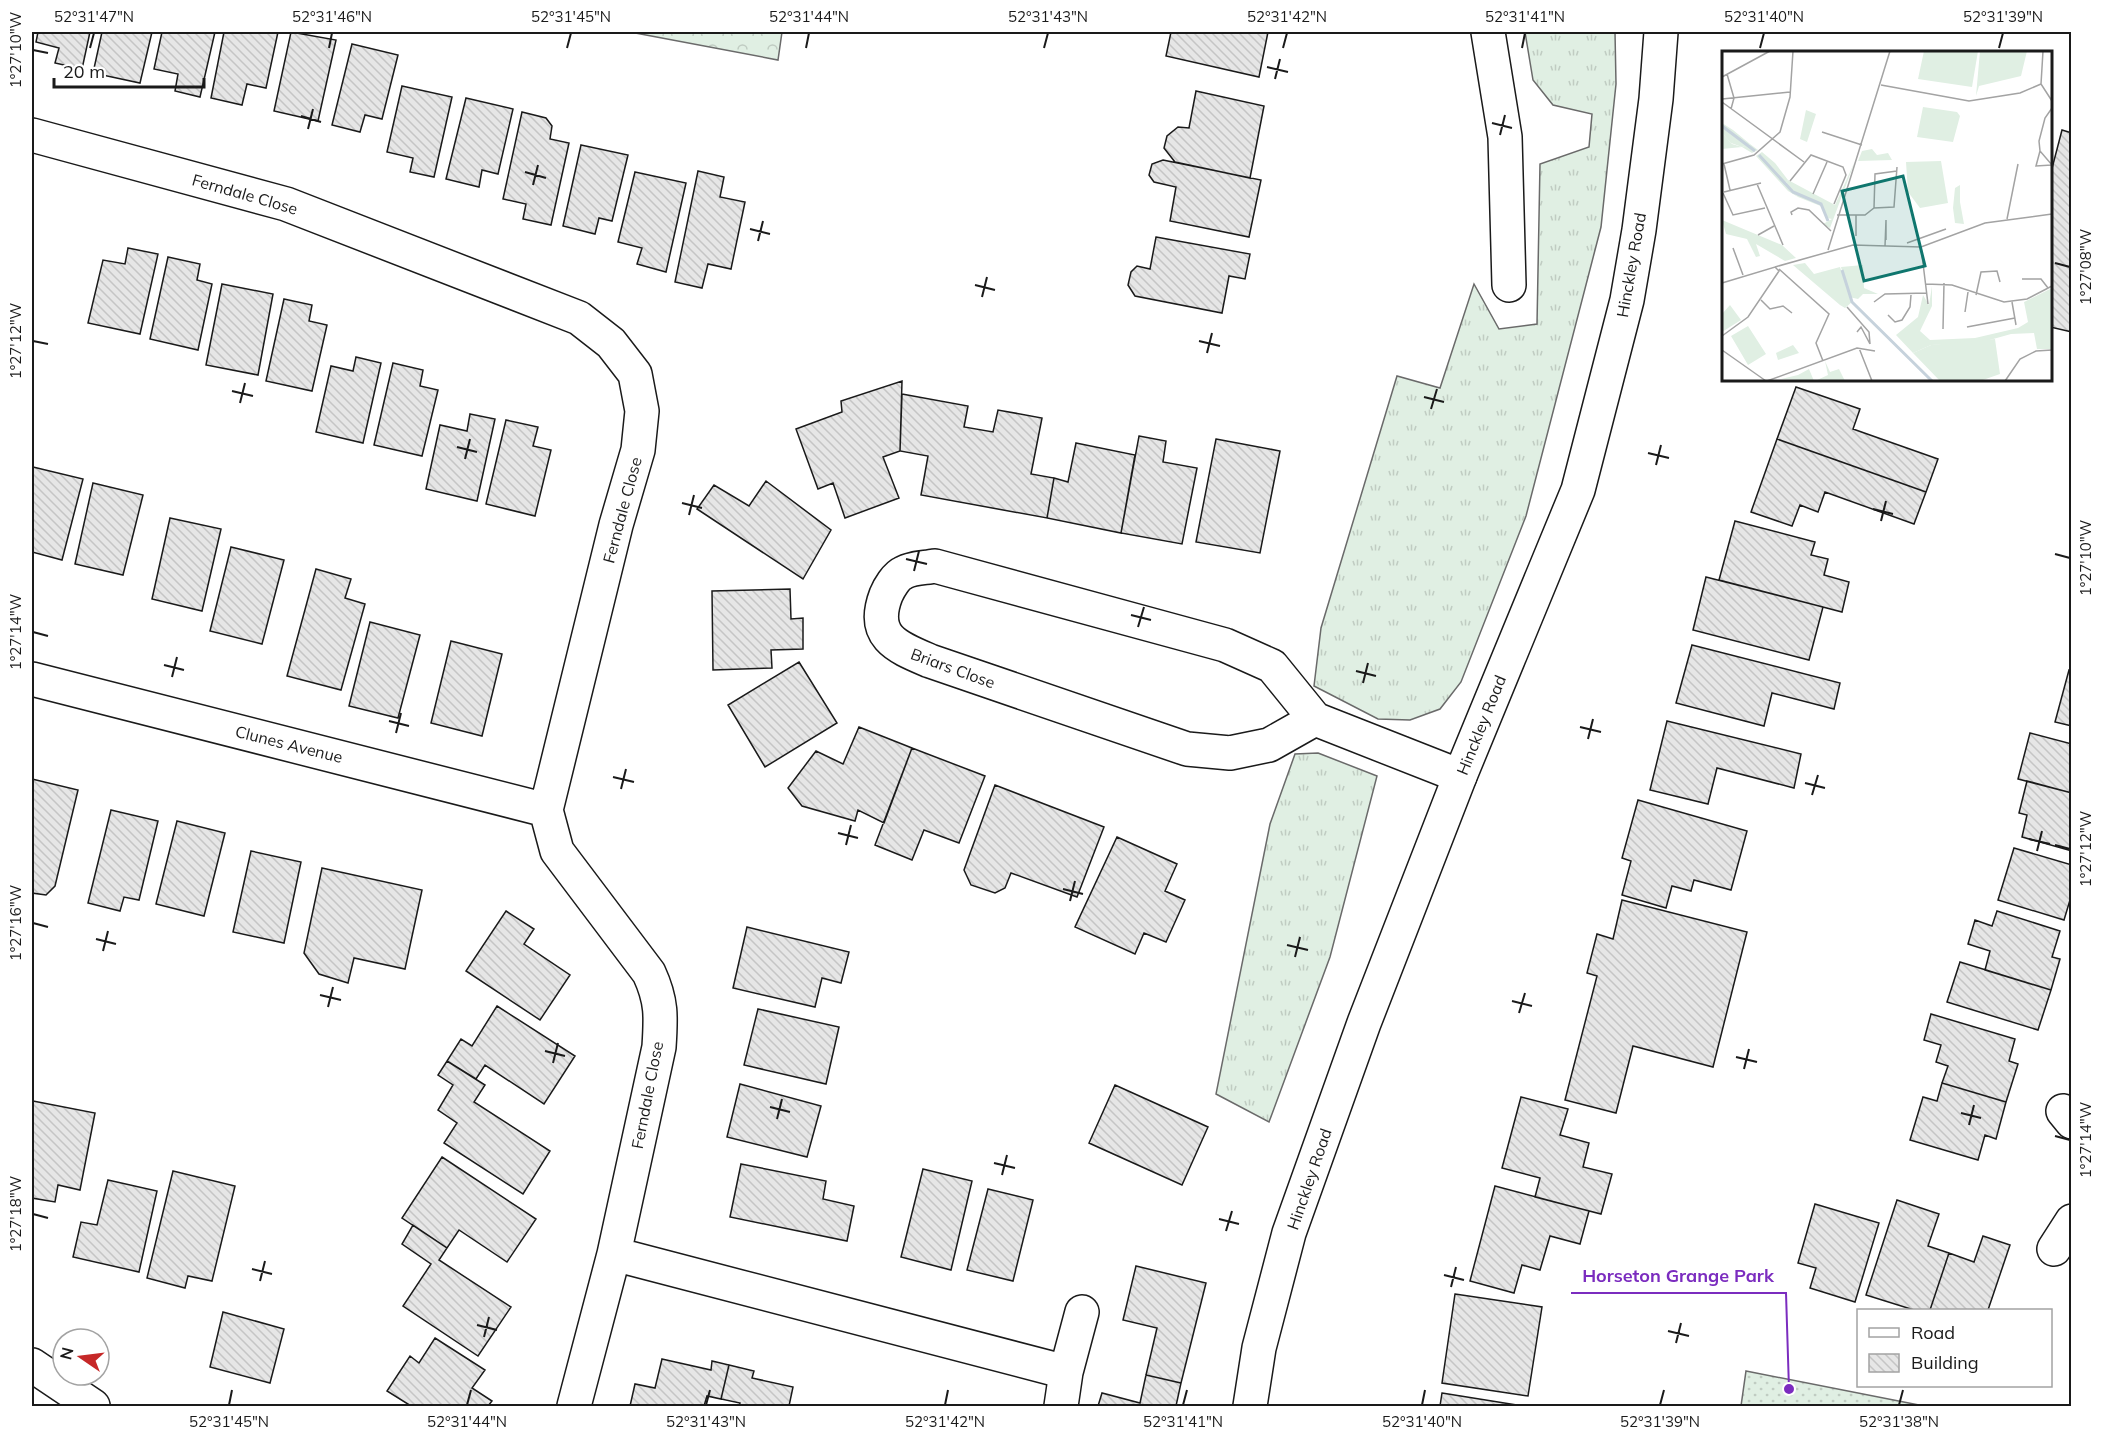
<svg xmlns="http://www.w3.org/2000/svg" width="2103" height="1438" font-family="Mulish,sans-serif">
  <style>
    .grass { fill: url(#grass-tufts); stroke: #6a6a6a; stroke-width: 1.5 }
    .forest { fill: url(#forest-crowns); stroke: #6a6a6a; stroke-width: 1.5 }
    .park { fill: url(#park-dots); stroke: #6a6a6a; stroke-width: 1.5 }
    .building { fill: url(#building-back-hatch); stroke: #1a1a1a; stroke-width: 1.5 }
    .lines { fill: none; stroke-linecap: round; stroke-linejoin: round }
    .minor-casing { stroke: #1a1a1a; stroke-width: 36 }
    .major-casing { stroke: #1a1a1a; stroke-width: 36 }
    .minor { stroke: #fff; stroke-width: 33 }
    .major { stroke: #fff; stroke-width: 33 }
    .ticks { fill: none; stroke: #1a1a1a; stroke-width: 2 }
    .labels { text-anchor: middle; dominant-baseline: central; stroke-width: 4.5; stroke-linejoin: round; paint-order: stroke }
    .street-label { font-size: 16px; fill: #1a1a1a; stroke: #fff }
    .inset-river { fill: none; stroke: #c6d2dc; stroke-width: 3 }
    .inset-road { fill: none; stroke: #a3a3a3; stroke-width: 1.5 }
    .view { fill: #0f766e; fill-opacity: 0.15; stroke: #0f766e; stroke-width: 3 }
    .inset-edge { fill: none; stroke: #1a1a1a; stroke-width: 3 }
    .leader { fill: none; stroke: #7b2cbf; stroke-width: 2 }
    .callout-dot { fill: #7b2cbf; stroke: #fff; stroke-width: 2 }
    .callout-label { font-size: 18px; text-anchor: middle; font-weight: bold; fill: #7b2cbf; stroke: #fff; stroke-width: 4.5; stroke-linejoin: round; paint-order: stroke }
    .neatline { fill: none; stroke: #1a1a1a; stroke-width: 2 }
    .ticks-label { font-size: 15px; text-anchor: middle; fill: #1a1a1a }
  </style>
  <defs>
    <pattern id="grass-tufts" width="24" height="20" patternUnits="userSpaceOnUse" patternTransform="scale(1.5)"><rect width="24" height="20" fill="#e0efe3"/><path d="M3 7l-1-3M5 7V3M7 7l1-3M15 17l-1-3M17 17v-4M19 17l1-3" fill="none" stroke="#c0ccc2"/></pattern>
    <pattern id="forest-crowns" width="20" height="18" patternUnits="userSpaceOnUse" patternTransform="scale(1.5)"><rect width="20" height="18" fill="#e0efe3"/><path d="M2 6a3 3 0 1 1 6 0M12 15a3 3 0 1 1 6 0" fill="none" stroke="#c0ccc2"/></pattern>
    <pattern id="park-dots" width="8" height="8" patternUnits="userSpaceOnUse" patternTransform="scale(1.5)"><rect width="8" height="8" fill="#e0efe3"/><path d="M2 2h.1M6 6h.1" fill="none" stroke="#c0ccc2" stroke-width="1.8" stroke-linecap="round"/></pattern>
    <pattern id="building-back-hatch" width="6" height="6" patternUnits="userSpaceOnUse" patternTransform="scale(1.5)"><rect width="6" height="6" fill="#e6e6e6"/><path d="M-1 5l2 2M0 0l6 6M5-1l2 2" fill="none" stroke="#c5c5c5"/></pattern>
  </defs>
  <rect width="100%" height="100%" fill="#fff"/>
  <!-- grass -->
  <path class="grass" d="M1525 32H1615L1616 84 1601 227 1526 516 1461 682 1440 709 1410 720 1378 719 1314 686 1321 628 1397 376 1440 388 1474 284 1499 329 1537 324 1540 164 1589 147 1592 114 1553 105 1533 80Z
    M1318 753 1377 776 1330 957 1269 1122 1216 1094 1270 824 1295 754Z"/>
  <!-- forest -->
  <path class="forest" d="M630 32H782L778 60Z"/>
  <!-- park -->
  <path class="park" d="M1746 1371 1924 1406H1741Z"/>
  <!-- building -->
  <path class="building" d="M38 32H90L82 69 55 63 59 48 36 42Z
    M102 32H152L140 83 93 73Z
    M162 32H215L200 97 175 91 178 74 154 69Z
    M224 32H278L266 88 247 84 242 105 211 98Z
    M291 32 336 40 318 121 274 111Z
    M1171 32H1268L1259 77 1166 56Z
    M352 44 398 55 382 119 365 115 360 132 332 125Z
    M402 86 452 97 434 177 410 172 413 158 387 152Z
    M1196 91 1264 106 1250 178 1175 162 1164 148 1167 136 1178 127 1189 128Z
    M466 98 513 109 498 174 482 170 479 187 446 179Z
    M522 112 546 118 552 126 550 139 569 143 551 225 523 219 526 204 503 199Z
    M2062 130 2072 133V332L2050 327V176Z
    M581 145 628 155 612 221 599 218 595 234 563 226Z
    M1163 160 1261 180 1249 237 1170 221 1176 187 1154 182 1149 175 1152 164Z
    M698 171 724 177 720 197 745 202 731 269 708 264 702 288 675 282Z
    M635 172 686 183 666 272 637 264 642 248 618 242Z
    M1156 237 1250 254 1245 279 1229 276 1222 313 1135 296 1128 285 1131 272 1137 266 1150 269Z
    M128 248 158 254 140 334 88 323 103 260 125 264Z
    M168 257 200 264 197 280 212 284 198 350 150 339Z
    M222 284 273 294 258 375 206 365Z
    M284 299 312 305 309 321 327 325 312 391 266 381Z
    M356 357 381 363 363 443 316 432 331 366 353 371Z
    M393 363 423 370 420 386 438 390 422 456 374 445Z
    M902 381 900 451 883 457 899 498 845 518 833 483 818 489 796 429 842 412 841 401Z
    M1796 387 1860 409 1853 429 1938 459 1926 492 1777 439Z
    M902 394 968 406 964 427 993 432 998 410 1042 418 1031 474 1054 478 1047 518 921 495 928 456 900 451Z
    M470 414 495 419 477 501 426 489 440 425 467 431Z
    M506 420 538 427 533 446 551 450 535 516 486 504Z
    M1139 436 1166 441 1163 462 1197 468 1182 544 1121 533Z
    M1216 439 1280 451 1260 553 1196 542Z
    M1777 439 1926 492 1914 524 1825 492 1818 512 1800 505 1792 526 1751 512Z
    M1076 443 1135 455 1121 533 1047 518 1054 478 1068 482Z
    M33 467 83 479 62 560 32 552Z
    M766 481 831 530 803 579 697 509 714 485 749 506Z
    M93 483 143 495 123 575 75 564Z
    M170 518 221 529 202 611 152 599Z
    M1735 521 1815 542 1811 555 1828 559 1824 575 1849 582 1842 612 1719 580Z
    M231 547 284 560 262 644 210 631Z
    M316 569 351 579 345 598 365 604 341 690 287 676Z
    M1706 577 1823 607 1809 660 1693 630Z
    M790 589 791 619 803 618V649L771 650 772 668 713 670 712 591Z
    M370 622 420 635 398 718 349 706Z
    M451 641 502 654 482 736 431 723Z
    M1692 645 1840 683 1834 709 1772 693 1764 726 1676 703Z
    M799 662 837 723 765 767 728 705Z
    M2069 670 2072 671V726L2055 722Z
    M1667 721 1801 754 1794 788 1717 768 1708 804 1650 790Z
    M859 727 912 748 884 823 858 810 855 821 802 806 788 788 816 751 843 764Z
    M2030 733 2072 744V793L2018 779Z
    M912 748 985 776 959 843 924 830 912 860 875 845Z
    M32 779 78 790 55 886 46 895 32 893Z
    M2027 781 2072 793V851L2022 837 2027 815 2019 813Z
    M995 785 1104 827 1077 897 1011 873 1005 888 995 893 971 885 964 870Z
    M1638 800 1747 831 1731 890 1694 880 1691 891 1672 886 1666 908 1622 895 1631 861 1622 858Z
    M111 810 158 821 139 900 124 897 120 911 88 903Z
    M177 821 225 833 204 916 156 904Z
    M1117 837 1177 864 1165 891 1185 900 1166 942 1144 933 1135 954 1075 927Z
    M2014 848 2072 865V900H2070L2064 920 1998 900Z
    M251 851 301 862 284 943 233 932Z
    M322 868 422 890 405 969 354 958 348 983 319 974 304 953Z
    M1622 900 1747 932 1713 1067 1633 1046 1616 1113 1565 1100 1597 976 1587 973 1597 934 1613 939Z
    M506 911 534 929 524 944 570 975 540 1020 466 971Z
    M1997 911 2060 931 2052 957 2060 959 2051 990 1985 970 1990 951 1968 944 1975 920 1992 926Z
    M747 927 849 952 841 983 822 978 815 1007 733 988Z
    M1960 962 2051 990 2038 1030 1947 1002Z
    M497 1006 575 1056 544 1104 485 1065 476 1079 447 1061 461 1039 472 1046Z
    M758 1009 839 1027 826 1084 744 1065Z
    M1931 1014 2015 1039 2009 1061 2018 1064 2006 1102 1942 1083 1948 1066 1936 1062 1941 1045 1924 1040Z
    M447 1061 485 1085 474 1102 550 1151 523 1194 444 1143 457 1123 438 1110 453 1085 438 1075Z
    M1942 1083 2006 1102 1996 1139 1985 1135 1978 1160 1910 1140 1923 1097 1937 1101Z
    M740 1084 821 1106 807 1157 727 1137Z
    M1115 1085 1208 1127 1182 1185 1089 1143Z
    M1521 1097 1568 1109 1560 1135 1589 1143 1583 1167 1612 1174 1601 1214 1535 1197 1540 1178 1502 1168Z
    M33 1101 95 1113 80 1190 58 1185 55 1202 32 1198Z
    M442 1157 536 1219 507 1262 459 1230 447 1248 402 1218Z
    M741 1164 826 1181 823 1199 854 1206 847 1241 730 1217Z
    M923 1169 972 1181 951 1270 901 1257Z
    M173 1171 235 1186 212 1281 188 1276 185 1288 147 1278Z
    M108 1180 157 1191 139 1272 73 1257 81 1222 97 1225Z
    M1495 1186 1589 1211 1580 1244 1550 1236 1540 1270 1522 1265 1514 1293 1470 1281Z
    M988 1189 1033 1200 1013 1281 967 1270Z
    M1897 1200 1939 1214 1928 1246 1949 1253 1930 1310H1914L1866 1295Z
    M1815 1204 1879 1223 1855 1302 1810 1288 1816 1268 1798 1263Z
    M413 1225 447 1248 439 1260 511 1307 478 1356 403 1306 431 1264 402 1244Z
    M1983 1236 2010 1245 1988 1310H1930L1949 1253 1974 1262Z
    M1136 1266 1206 1283 1181 1383 1146 1375 1157 1328 1123 1320Z
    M1455 1294 1542 1307 1528 1396 1442 1383Z
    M223 1312 284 1329 270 1383 210 1367Z
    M435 1338 485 1370 472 1388 492 1401 488 1406H411L387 1391 410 1356 419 1363Z
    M662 1359 711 1370 712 1361 729 1365 721 1399 707 1396 704 1406H630L635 1384 655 1388Z
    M729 1365 754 1371 752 1378 793 1387 789 1406H739L740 1403 721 1399Z
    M1146 1375 1181 1383 1176 1406H1098L1102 1393 1140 1403Z
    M1442 1393 1523 1406H1440Z"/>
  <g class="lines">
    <defs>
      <path id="minor" d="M1488 32 1505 137 1509 285
        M32 135 286 204 579 318 611 343 635 374 642 411 638 450 616 525 546 810 557 851 649 973C662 1001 661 1017 659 1047L614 1254 574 1406
        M32 679 546 810
        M1315 719 1272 666 1225 645 935 566C925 568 911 568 903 573 896 576 889 588 886 595 870 637 897 647 930 661L1187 749 1230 753 1269 745 1315 719 1460 776
        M2063 1111 2072 1122
        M2054 1249 2072 1221
        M614 1254 1066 1372
        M32 1365 93 1406
        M1061 1406 1066 1372 1082 1312"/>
      <path id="major" d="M1250 1406 1259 1348 1289 1233 1364 1023 1460 776 1578 490 1627 300 1639 230 1656 99 1661 32"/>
    </defs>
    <!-- minor casing -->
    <use href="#minor" class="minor-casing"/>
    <!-- major casing -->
    <use href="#major" class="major-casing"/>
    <!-- minor -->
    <use href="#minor" class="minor"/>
    <!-- major -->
    <use href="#major" class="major"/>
  </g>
  <!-- ticks -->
  <path class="ticks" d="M90 48 94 33M329 48 332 33M567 48 571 33M806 48 809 33M1044 48 1048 33M1283 48 1287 33M1522 48 1525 33M1760 48 1764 33M1999 48 2003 33M33 50 48 53M1267 67 1288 72M1275 79 1280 59M301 116 321 122M1492 123 1512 128M308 129 313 109M1500 135 1505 115M525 172 546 178M533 185 538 165M750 229 770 234M758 241 763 221M2055 263 2070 267M975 285 995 290M982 297 987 277M33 341 48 344M1199 341 1220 346M1207 353 1212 333M232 391 253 396M1424 397 1444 402M240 403 245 383M1431 409 1437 389M457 447 477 452M1648 453 1669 458M465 459 470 439M1656 465 1661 445M682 503 702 508M1873 509 1893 514M689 515 694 495M1881 521 1886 501M2055 554 2070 558M906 559 927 564M914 571 919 551M1131 615 1151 620M1138 627 1144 607M33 632 48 636M164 665 184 670M1356 671 1376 676M172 677 177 657M1363 683 1368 663M389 721 409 726M1580 727 1601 732M396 733 401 713M1588 739 1593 719M613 777 634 782M1805 783 1825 788M621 789 626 769M1812 795 1818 775M838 833 858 838M2029 839 2050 844M846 845 851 825M2055 845 2070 849M2037 851 2042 831M1063 889 1083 894M1070 901 1075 881M33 923 48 927M96 939 116 944M1287 945 1308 950M103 951 108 931M1295 957 1300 937M320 995 341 1000M1512 1001 1532 1006M328 1007 333 987M1519 1013 1525 993M545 1051 565 1056M1736 1057 1757 1062M553 1063 558 1043M1744 1069 1749 1049M770 1107 790 1112M1961 1113 1981 1118M777 1119 782 1099M1969 1125 1974 1105M2055 1136 2070 1140M994 1163 1015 1168M1002 1175 1007 1155M33 1214 48 1218M1219 1219 1239 1224M1226 1231 1232 1211M252 1269 272 1274M1444 1275 1464 1280M260 1281 265 1261M1451 1287 1456 1267M477 1325 497 1330M1668 1331 1689 1336M484 1337 489 1317M1676 1343 1681 1323M229 1405 232 1390M467 1405 471 1390M706 1405 710 1390M945 1405 948 1390M1183 1405 1187 1390M1422 1405 1425 1390M1660 1405 1664 1390M1899 1405 1903 1390"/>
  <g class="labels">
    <!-- street labels -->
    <g class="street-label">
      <text transform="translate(245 194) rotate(16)">Ferndale Close</text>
      <text transform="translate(1631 265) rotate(-80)">Hinckley Road</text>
      <text transform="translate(622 510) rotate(-75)">Ferndale Close</text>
      <text transform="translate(953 668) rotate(20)">Briars Close</text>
      <text transform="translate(1481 725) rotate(-68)">Hinckley Road</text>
      <text transform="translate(289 744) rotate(14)">Clunes Avenue</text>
      <text transform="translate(647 1095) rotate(-79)">Ferndale Close</text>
      <text transform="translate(1309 1179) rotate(-71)">Hinckley Road</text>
    </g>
  </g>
  <!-- overview -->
  <g transform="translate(1722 51)">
    <rect width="330" height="330" fill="#fff"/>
    <path d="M0 72 11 79 28 93 20 96 9 92 0 82ZM133 110 108 177 101 173 110 168 105 167 101 156 76 146 63 134 66 129 113 154ZM8 254 19 269 0 281V263Z" fill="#e0efe3"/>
    <path d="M84 59 94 63 85 91 78 88ZM0 82 10 93 20 96 28 93 36 99 30 102 20 96 0 98ZM150 98 155 104 166 102 170 109 136 110 140 100ZM40 101 53 112 66 129 63 134 76 146 66 140 34 105ZM238 134V151L242 173 233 172 231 157 233 137ZM0 169 60 194 74 207 63 210 34 193 38 205 34 206 25 188 4 183ZM83 212 92 223 118 216 130 251 123 257 118 254 71 214Z" fill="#e0efe3"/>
    <path d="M103 310 108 321 117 318 123 330H93L106 324ZM87 318 92 330 59 328 76 324Z" fill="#e0efe3"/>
    <path d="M202 0H256L250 36 196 28ZM258 0H305L299 25 257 35 254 45ZM219 110 226 152 198 157 186 141 184 111ZM141 214 142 237 156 243H141L136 248 127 246 119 216ZM210 235V255L198 280 208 289 253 287 296 277 306 271 302 251 330 237V298H315L312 282 289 283 257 292 209 294 191 302 174 284 196 266 201 244 207 254Z" fill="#e0efe3"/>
    <path d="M261 0H302L299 7 289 10 292 25 262 32 257 11 269 8ZM215 4 245 9 242 29 212 24ZM201 56 235 61 238 65 231 91 195 86ZM26 275 44 303 26 314 9 285ZM273 288 278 323 258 330H218L191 302 209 294ZM71 294 77 302 56 309 54 302Z" fill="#e0efe3"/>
    <path class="inset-river" d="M0 75 33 100M37 104 71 141 99 153 106 170M120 219 130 251 210 330"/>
    <path class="inset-road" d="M321 0 319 33 330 50M5 23 12 47 9 58M0 26 48 0M159 34 247 50 298 42 319 33M0 48 68 41M0 51 82 111M330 57 323 67 317 90 318 100 330 114M100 81 140 94M318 100 314 115 330 114M0 113 32 104 58 81 68 46 71 0M2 113 8 139M68 130 89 104 121 116 124 124 112 153M35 133 61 194M2 141 39 132M1 142 11 164 43 157M91 143 105 111M152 157 153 123 175 120M70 164 69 161 76 157 87 159 109 180M115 164H143L152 157 172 156 175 116M285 168 296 113M36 184 52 175M134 185V164M185 192 224 178M163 195 164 169V189M199 196 206 253M11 197 21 224M106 199 168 0M53 216 131 194 199 196 263 172 330 163M57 218 107 263 94 292 101 310M300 228H319L326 237M0 232 53 216 57 220 26 266 0 285M204 233 230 234 282 251 305 248 330 235M254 244 259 221 275 220 278 231M39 249 48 258 61 255 70 262M152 251 163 243 205 242M290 251 294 274M125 256 147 281 148 293M243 261 246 241M166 264 173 271 180 269 188 256 189 244M245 276 293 267M221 278 222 232M135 281 139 276 148 293M137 297 150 330M0 299 44 330M45 330 135 297 153 300M283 330 298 308 314 300 330 299"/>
    <path class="view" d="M181 125 203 215 142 230 120 140Z"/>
    <rect width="330" height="330" class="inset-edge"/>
  </g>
  <!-- callouts -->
  <path class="leader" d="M1789 1389L1786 1293H1571"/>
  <circle class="callout-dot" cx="1789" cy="1389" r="6"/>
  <g class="callout-label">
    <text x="1678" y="1282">Horseton Grange Park</text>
  </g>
  <!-- border -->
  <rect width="2103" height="1438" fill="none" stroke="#ffffff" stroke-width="66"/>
  <!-- legend -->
  <rect x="1857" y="1309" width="195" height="78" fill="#ffffff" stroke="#a3a3a3" stroke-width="1.5"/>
  <rect x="1869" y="1328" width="30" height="9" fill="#ffffff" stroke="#a3a3a3" stroke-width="1.5"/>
  <text x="1911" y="1339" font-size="18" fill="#1a1a1a">Road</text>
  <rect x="1869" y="1354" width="30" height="18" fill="url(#building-back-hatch)" stroke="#a3a3a3" stroke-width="1.5"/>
  <text x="1911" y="1369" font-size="18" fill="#1a1a1a">Building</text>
  <!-- north arrow -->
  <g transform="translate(81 1357) rotate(284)"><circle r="28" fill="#ffffff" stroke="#a3a3a3" stroke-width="1.5"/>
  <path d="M0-4.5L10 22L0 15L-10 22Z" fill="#c62828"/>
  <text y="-9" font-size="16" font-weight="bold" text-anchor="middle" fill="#1a1a1a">N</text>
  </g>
  <!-- scale -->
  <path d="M54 78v9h150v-9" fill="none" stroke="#1a1a1a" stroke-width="3"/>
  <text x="63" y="78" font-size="18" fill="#1a1a1a" stroke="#ffffff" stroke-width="4.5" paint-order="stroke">20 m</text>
  <rect x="33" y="33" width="2037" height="1372" class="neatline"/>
  <g class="ticks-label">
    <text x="94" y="22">52°31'47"N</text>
    <text x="332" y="22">52°31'46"N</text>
    <text x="571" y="22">52°31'45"N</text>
    <text x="809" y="22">52°31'44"N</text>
    <text x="1048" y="22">52°31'43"N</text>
    <text x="1287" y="22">52°31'42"N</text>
    <text x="1525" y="22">52°31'41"N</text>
    <text x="1764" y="22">52°31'40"N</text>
    <text x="2003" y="22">52°31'39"N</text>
    <text transform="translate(16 50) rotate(-90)" y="5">1°27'10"W</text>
    <text transform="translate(2086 267) rotate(-90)" y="5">1°27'08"W</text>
    <text transform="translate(16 341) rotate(-90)" y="5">1°27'12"W</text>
    <text transform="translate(2086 558) rotate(-90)" y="5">1°27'10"W</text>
    <text transform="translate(16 632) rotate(-90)" y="5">1°27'14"W</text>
    <text transform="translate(2086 849) rotate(-90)" y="5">1°27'12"W</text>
    <text transform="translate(16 923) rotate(-90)" y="5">1°27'16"W</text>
    <text transform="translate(2086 1140) rotate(-90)" y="5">1°27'14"W</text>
    <text transform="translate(16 1214) rotate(-90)" y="5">1°27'18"W</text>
    <text x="229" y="1427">52°31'45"N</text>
    <text x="467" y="1427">52°31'44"N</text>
    <text x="706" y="1427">52°31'43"N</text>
    <text x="945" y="1427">52°31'42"N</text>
    <text x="1183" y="1427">52°31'41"N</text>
    <text x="1422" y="1427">52°31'40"N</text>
    <text x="1660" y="1427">52°31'39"N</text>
    <text x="1899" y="1427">52°31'38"N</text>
  </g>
</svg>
